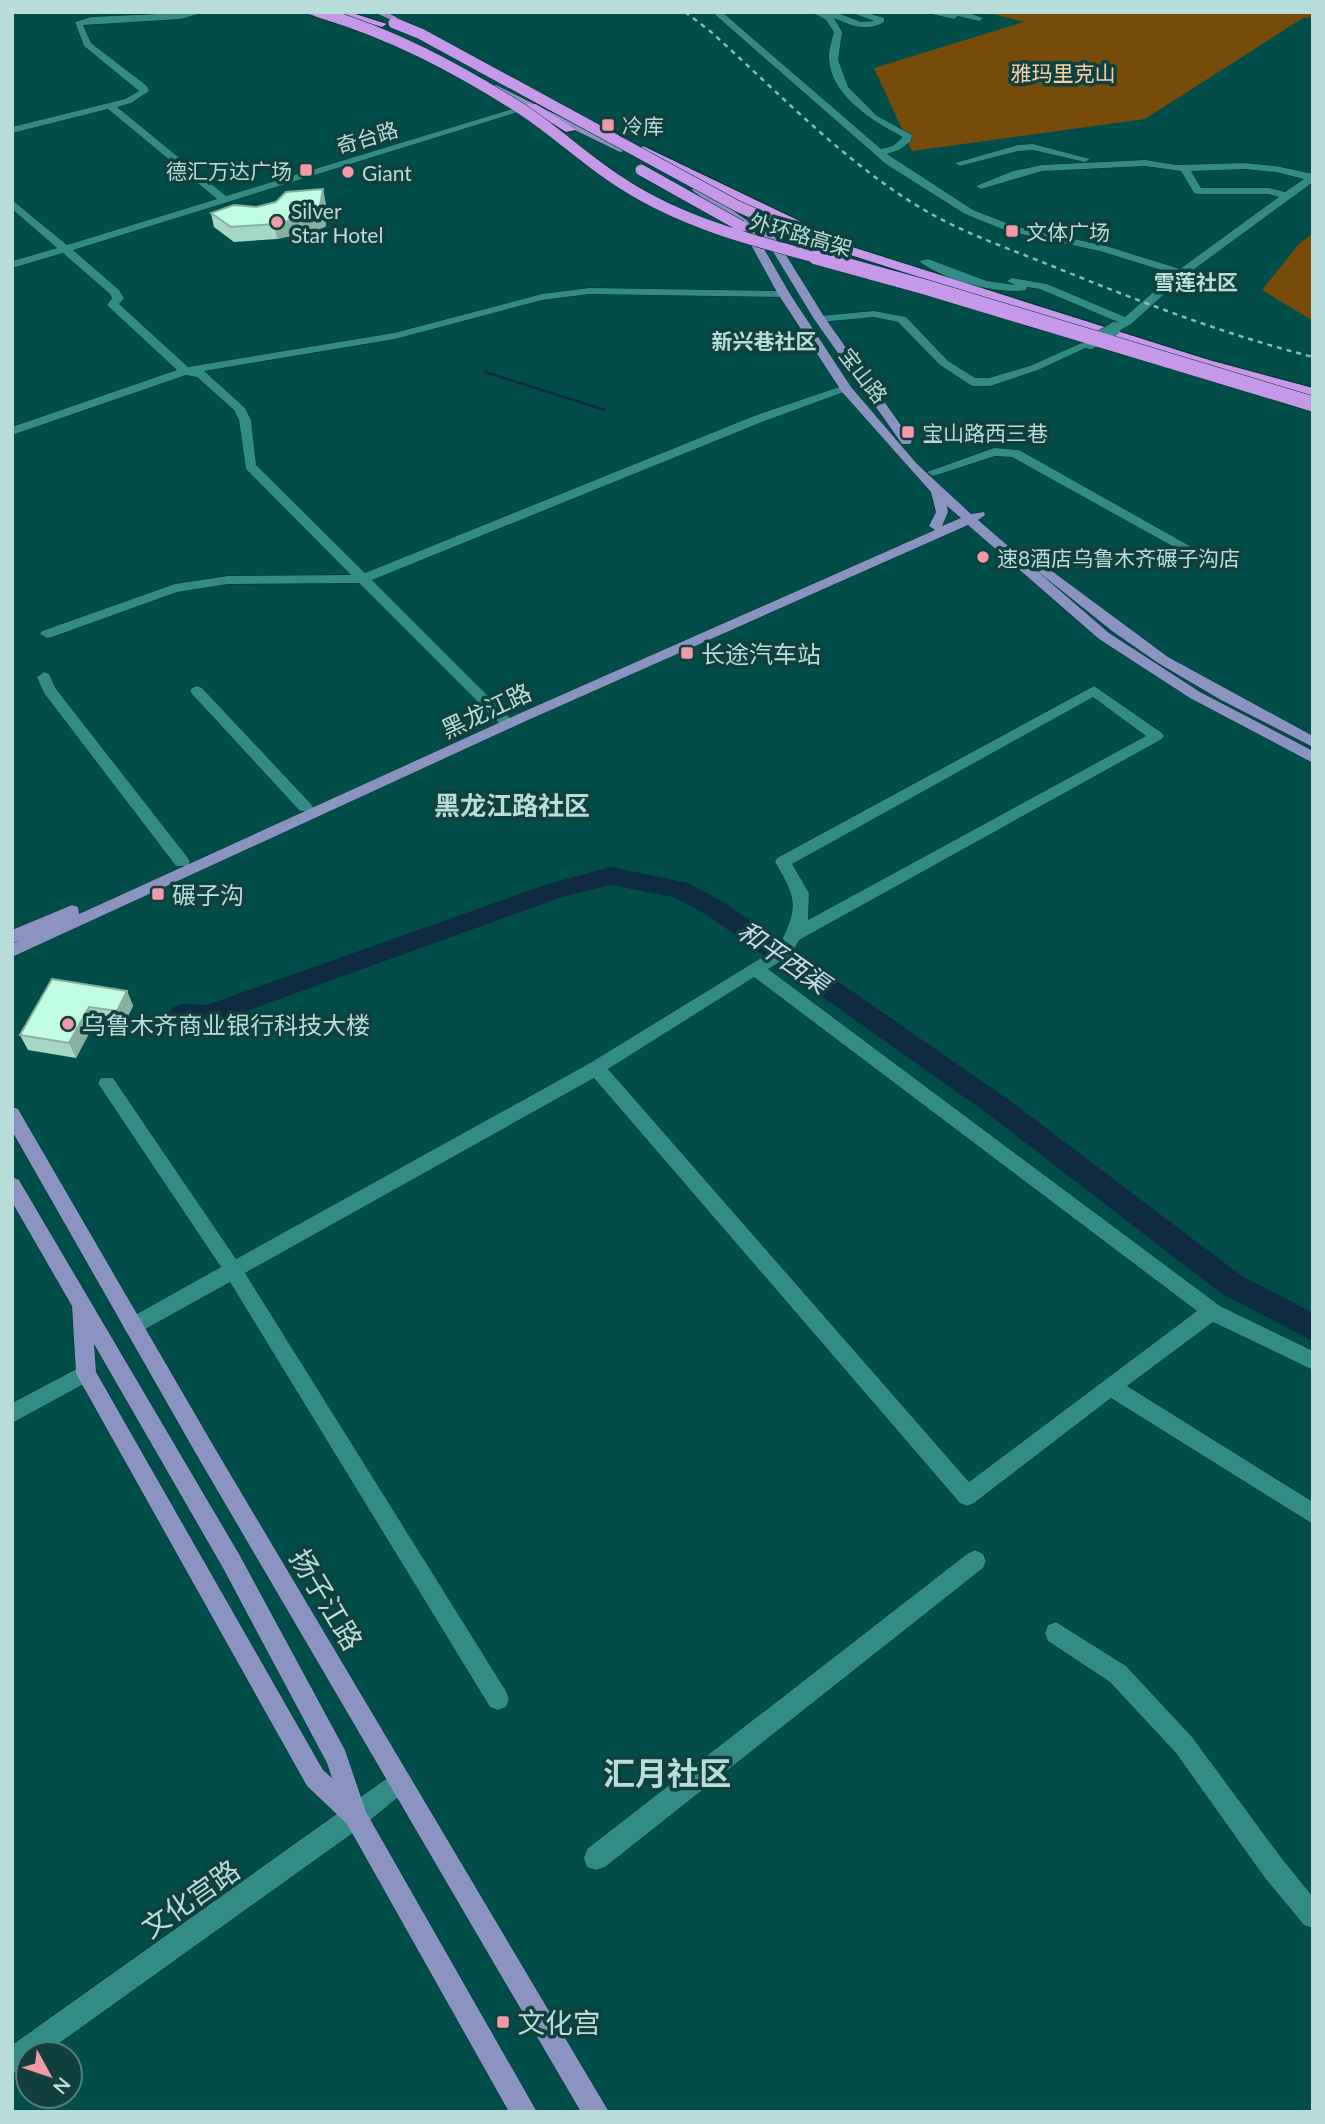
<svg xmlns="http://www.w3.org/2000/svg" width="1325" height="2124" font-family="Lato,'Noto Sans SC',sans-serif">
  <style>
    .green { fill: #774b0a }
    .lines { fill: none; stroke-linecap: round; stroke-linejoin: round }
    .stream { stroke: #0f2a43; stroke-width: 2.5 }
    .river { fill: #0f2a43; fill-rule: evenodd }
    .minor-casing { stroke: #00302d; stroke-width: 1 }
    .major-casing { stroke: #00302d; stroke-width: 1 }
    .highway-casing { stroke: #00302d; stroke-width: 2 }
    .minor { fill: #338b86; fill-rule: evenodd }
    .major { fill: #8b93c1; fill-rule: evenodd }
    .highway { fill: #c598e8; fill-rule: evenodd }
    .rail { stroke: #8bbbb7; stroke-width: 2.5; stroke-dasharray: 5 5; stroke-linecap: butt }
    .minor-bridge-casing { stroke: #00302d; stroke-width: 13; stroke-linecap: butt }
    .highway-bridge-far1-casing { stroke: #00302d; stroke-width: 12; stroke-linecap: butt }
    .highway-bridge-casing { stroke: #00302d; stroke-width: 16; stroke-linecap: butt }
    .minor-bridge { stroke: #338b86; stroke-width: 12 }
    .highway-bridge-far1 { stroke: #c598e8; stroke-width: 11 }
    .highway-bridge { stroke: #c598e8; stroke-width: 15 }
    .wall { fill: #a6d9c5 }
    .shaded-wall { fill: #87b0a0 }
    .building { fill: #c1fce5; stroke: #87b0a0; stroke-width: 2 }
    .poi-dot { fill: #f39aa8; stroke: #103f3d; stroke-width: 2.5 }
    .labels { text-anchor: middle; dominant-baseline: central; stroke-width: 7; stroke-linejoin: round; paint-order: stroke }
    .far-park-label { font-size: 21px; fill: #f5d0a7; stroke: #103f3d }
    .far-poi-label { font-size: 21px; fill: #b6ddd9; stroke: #103f3d; text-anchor: start }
    .far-street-label { font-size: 21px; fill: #b6ddd9; stroke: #103f3d }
    .far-neighbourhood-label { font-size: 21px; font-weight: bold; fill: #b6ddd9; stroke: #103f3d }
    .poi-label { font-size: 24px; fill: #b6ddd9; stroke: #103f3d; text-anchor: start }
    .street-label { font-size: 24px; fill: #b6ddd9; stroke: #103f3d }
    .neighbourhood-label { font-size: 26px; font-weight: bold; fill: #b6ddd9; stroke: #103f3d }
    .water-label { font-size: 26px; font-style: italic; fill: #c7daee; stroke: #103f3d }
    .near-street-label { font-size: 28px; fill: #b6ddd9; stroke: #103f3d }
    .near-poi-label { font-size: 28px; fill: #b6ddd9; stroke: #103f3d; text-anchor: start }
    .near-neighbourhood-label { font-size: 32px; font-weight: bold; fill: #b6ddd9; stroke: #103f3d }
  </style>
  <rect width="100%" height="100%" fill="#004d49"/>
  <!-- green -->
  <path class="green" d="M985 12H1313V17L1303 18 1145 119 912 151 874 68 1024 22Z
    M1313 233V321L1262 290 1299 244Z"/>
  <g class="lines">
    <!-- stream -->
    <path class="stream" d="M485 372 605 410"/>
    <!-- river -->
    <path class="river" d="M611 867 688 883 725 903 1006 1098 1242 1276 1313 1313V1341L1222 1294 988 1114 707 915 673 897 611 885 562 897 208 1025 173 1021 169 1014 173 1007 182 1004 207 1005 548 884Z"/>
    <defs>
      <path id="minor" d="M205 12 181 19 83 25 91 43 147 86 149 91 131 103 117 107 226 196 529 104 537 106 73 250 119 290 124 298 119 304 188 367 394 333 542 294 589 288 784 291 790 294 784 297 589 294 542 300 395 339 204 371 245 408 251 420 256 465 365 573 754 416 842 386 852 389 762 422 372 580 513 721 515 724 513 727H503L359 583 228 584 177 592 52 637 47 638 40 634 42 631 175 584 228 576 351 575 246 469 239 420 234 410 197 377 186 375 12 435V427L177 370 109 307 107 305 112 298 110 294 63 253 12 268V261L57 248 12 209V200L67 245 217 199 108 109 12 133V127L125 99 139 91 84 46 75 22 91 17Z
        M712 12H722L881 149 893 146 903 137C874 122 831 96 829 59 828 51 832 40 834 32L826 20 812 12H835L861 22 874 21 850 12H864L884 18V22C867 32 851 26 834 18L842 32 838 60 848 87 877 116 912 135 911 141 899 150 887 154 973 210 1014 226 1106 246 1180 269 1279 197 1269 194H1198L1194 193 1181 171 1145 166 1042 171 981 189 976 186 1013 171 1042 165 1145 160 1176 165 1244 163 1276 166 1313 174V182L1182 278 1131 324 1122 329H1114L1112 327 1118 322 1040 289 1027 287 1026 290C998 295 941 279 919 261L928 259 987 281 1015 285 1007 281 1012 278 1047 284 1125 317 1174 274 1100 251 1007 231 965 214 886 164ZM1244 169 1276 172 1304 179 1285 192 1269 188H1201L1191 171Z
        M923 12H966L983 18 979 21 958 16 954 19Z
        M1033 144 1090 159 1085 162 1033 150 1018 151 960 166 955 163 1018 145Z
        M874 311 906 317 948 361 975 378H989L1030 366 1086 341 1096 343 1038 370 990 386H972L940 365 898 322 874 317 820 322 814 319 820 316Z
        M994 448 1019 450 1204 554 1197 558 1192 557 1012 457 995 456 933 476 927 472Z
        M44 672 49 674 56 689 188 858 190 862 188 866H176L44 693 37 677Z
        M197 686 202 688 310 803 313 807 310 811H300L192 694 190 691 192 688Z
        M1094 686 1162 733 1164 736 1162 739 799 940 791 955 768 969 1220 1306 1313 1351V1370L1213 1322 1127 1386 1313 1502V1524L1111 1398 974 1503 967 1506 960 1503 594 1078 245 1273 506 1691 509 1699 506 1707 498 1710 490 1707 230 1282 140 1332 133 1335 126 1332 123 1326 126 1320 221 1267 101 1088 98 1083 101 1078H113L236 1259 590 1063 779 947C798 906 798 901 775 862L777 858ZM1093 697 1146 736 808 920 809 893 792 864ZM754 977 1197 1311 969 1482 608 1069Z
        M86 1364 93 1367 96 1373 93 1379 12 1423V1403Z
        M975 1550 983 1554 986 1561 983 1568 605 1867 596 1870 587 1867 584 1858 587 1849 967 1554Z
        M1056 1622 1126 1666 1192 1737 1283 1860 1313 1897V1928L1304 1925 1265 1878 1176 1753 1110 1682 1048 1641 1045 1633 1048 1625Z
        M400 1769 408 1773 412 1781 408 1789 364 1825 44 2054H28V2065L12 2074V2045Z"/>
      <path id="major" d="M302 12H317L340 20 336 23Z
        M374 12H386L417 27 410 29Z
        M490 85H496L628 150 620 152 490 89Z
        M697 186 748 221 790 294 851 387 917 464 971 514 984 512 985 515 978 520 1109 633 1200 692 1313 751V763L1190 698 1099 639 968 525 526 721 12 957V944L18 941 12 943V930L72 905 78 907 79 914 516 715 935 530 929 526 936 512 931 492 842 392 778 294 740 225 693 191 692 189ZM947 506 961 518 942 526 948 512Z
        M740 208H748L763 218 825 318 912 441 910 444H902L814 319 755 222 740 212Z
        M1041 563 1168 657 1313 736V747L1221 700 1158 663 1112 631 1036 570V564Z
        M12 1107 18 1109 213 1445 609 2112H581L199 1459 12 1131Z
        M12 1177 19 1180 239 1554 345 1750 366 1812 537 2112H509L347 1824 307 1786 79 1379 76 1373 72 1306 12 1202ZM94 1344 223 1568 327 1763 332 1778 323 1770 96 1372Z"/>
      <path id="highway" d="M331 12H349L387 24 382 27Z
        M528 104H536L576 130 566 132 528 108Z
        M643 146 829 235 831 238 825 242 821 241 639 153 637 150Z
        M849 246 1209 360 1313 388V396L1199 366 844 253 843 250Z"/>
    </defs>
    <!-- minor casing -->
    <use href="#minor" class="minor-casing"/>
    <!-- major casing -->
    <use href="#major" class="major-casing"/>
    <!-- highway casing -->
    <use href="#highway" class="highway-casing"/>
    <!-- minor -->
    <use href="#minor" class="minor"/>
    <!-- major -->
    <use href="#major" class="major"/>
    <!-- highway -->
    <use href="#highway" class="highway"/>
    <!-- rail -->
    <path class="rail" d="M685 12 710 31C778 92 847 165 926 211 966 234 1010 249 1052 266 1141 302 1220 333 1313 357"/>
    <defs>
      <path id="minor-bridge" d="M1090 343 1115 328"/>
      <path id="highway-bridge-far1" d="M319 12C393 34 455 67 520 108 556 131 587 162 623 184 683 223 754 241 822 259
        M394 23 421 34 737 206 793 231 849 250
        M641 170 741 226"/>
      <path id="highway-bridge" d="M816 257 925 287 1313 404"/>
    </defs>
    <!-- minor-bridge casing -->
    <use href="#minor-bridge" class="minor-bridge-casing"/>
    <!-- highway-bridge-far1 casing -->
    <use href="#highway-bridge-far1" class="highway-bridge-far1-casing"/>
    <!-- highway-bridge casing -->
    <use href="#highway-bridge" class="highway-bridge-casing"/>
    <!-- minor-bridge -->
    <use href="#minor-bridge" class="minor-bridge"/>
    <!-- highway-bridge-far1 -->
    <use href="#highway-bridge-far1" class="highway-bridge-far1"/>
    <!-- highway-bridge -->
    <use href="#highway-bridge" class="highway-bridge"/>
  </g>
  <!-- wall -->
  <path class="wall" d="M326 204 324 213 326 226 321 229 277 239 234 242 214 227 211 213 256 207Z
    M127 991 133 1006 123 1026 95 1022 76 1058 28 1050 20 1035Z"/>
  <!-- shaded-wall -->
  <path class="shaded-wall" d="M323 189 326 204 324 213 326 226 321 229 277 239 274 224 320 205Z
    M127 991 133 1006 123 1026 117 1011Z
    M89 1007 95 1022 76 1058 69 1043Z"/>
  <!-- building -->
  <path class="building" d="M323 189 320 205 323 211 319 215 274 224 231 227 211 213 234 205 256 207 276 202 286 192Z
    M52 979 127 991 117 1011 89 1007 69 1043 20 1035Z"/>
  <!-- markers -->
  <g class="poi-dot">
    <rect x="601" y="118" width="14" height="14" rx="3.5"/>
    <rect x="299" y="163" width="14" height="14" rx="3.5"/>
    <circle cx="348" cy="172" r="7"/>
    <circle cx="277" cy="222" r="7"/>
    <rect x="1005" y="224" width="14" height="14" rx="3.5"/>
    <rect x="901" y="425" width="14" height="14" rx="3.5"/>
    <circle cx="983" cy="557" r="7"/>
    <rect x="680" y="646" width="14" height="14" rx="3.5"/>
    <rect x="151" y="887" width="14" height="14" rx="3.5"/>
    <circle cx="68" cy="1024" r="7"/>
    <rect x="496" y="2015" width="14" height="14" rx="3.5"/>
  </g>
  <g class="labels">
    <!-- far-park labels -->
    <g class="far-park-label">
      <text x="1063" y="72">雅玛里克山</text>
    </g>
    <!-- far-poi labels -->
    <g class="far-poi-label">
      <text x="622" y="125">冷库</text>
      <text x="292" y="170" text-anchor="end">德汇万达广场</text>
      <text x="362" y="172">Giant</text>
      <text x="291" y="210">Silver<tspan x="291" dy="24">Star Hotel</tspan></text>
      <text x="1026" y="231">文体广场</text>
      <text x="922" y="432">宝山路西三巷</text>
      <text x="997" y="557">速8酒店乌鲁木齐碾子沟店</text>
    </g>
    <!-- far-street labels -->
    <g class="far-street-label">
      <text transform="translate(367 137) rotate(-17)">奇台路</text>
      <text transform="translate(801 234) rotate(16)">外环路高架</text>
      <text transform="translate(864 375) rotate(52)">宝山路</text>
    </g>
    <!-- far-neighbourhood labels -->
    <g class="far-neighbourhood-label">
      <text x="1196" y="281">雪莲社区</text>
      <text x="764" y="340">新兴巷社区</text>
    </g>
    <!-- poi labels -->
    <g class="poi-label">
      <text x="701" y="653">长途汽车站</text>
      <text x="172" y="894">碾子沟</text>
      <text x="82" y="1024">乌鲁木齐商业银行科技大楼</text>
    </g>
    <!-- street labels -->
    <g class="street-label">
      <text transform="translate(486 710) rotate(-25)">黑龙江路</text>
    </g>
    <!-- neighbourhood labels -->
    <g class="neighbourhood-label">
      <text x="512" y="805">黑龙江路社区</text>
    </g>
    <!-- water labels -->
    <g class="water-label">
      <text transform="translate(784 957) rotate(35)">和平西渠</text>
    </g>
    <!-- near-street labels -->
    <g class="near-street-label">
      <text transform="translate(327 1599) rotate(59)">扬子江路</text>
      <text transform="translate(190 1898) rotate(-35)">文化宫路</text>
    </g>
    <!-- near-poi labels -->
    <g class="near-poi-label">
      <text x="517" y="2022">文化宫</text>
    </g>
    <!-- near-neighbourhood labels -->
    <g class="near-neighbourhood-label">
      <text x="667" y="1772">汇月社区</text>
    </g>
  </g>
  <!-- border -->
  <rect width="1325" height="2124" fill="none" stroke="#b6ddd9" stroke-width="28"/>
  <!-- north arrow -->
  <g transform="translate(49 2075) rotate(130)"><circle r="33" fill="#103f3d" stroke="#527e7b" stroke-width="2"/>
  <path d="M0-5L12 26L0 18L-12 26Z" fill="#f39aa8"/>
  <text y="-10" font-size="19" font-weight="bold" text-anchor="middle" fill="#b6ddd9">N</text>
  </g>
</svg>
